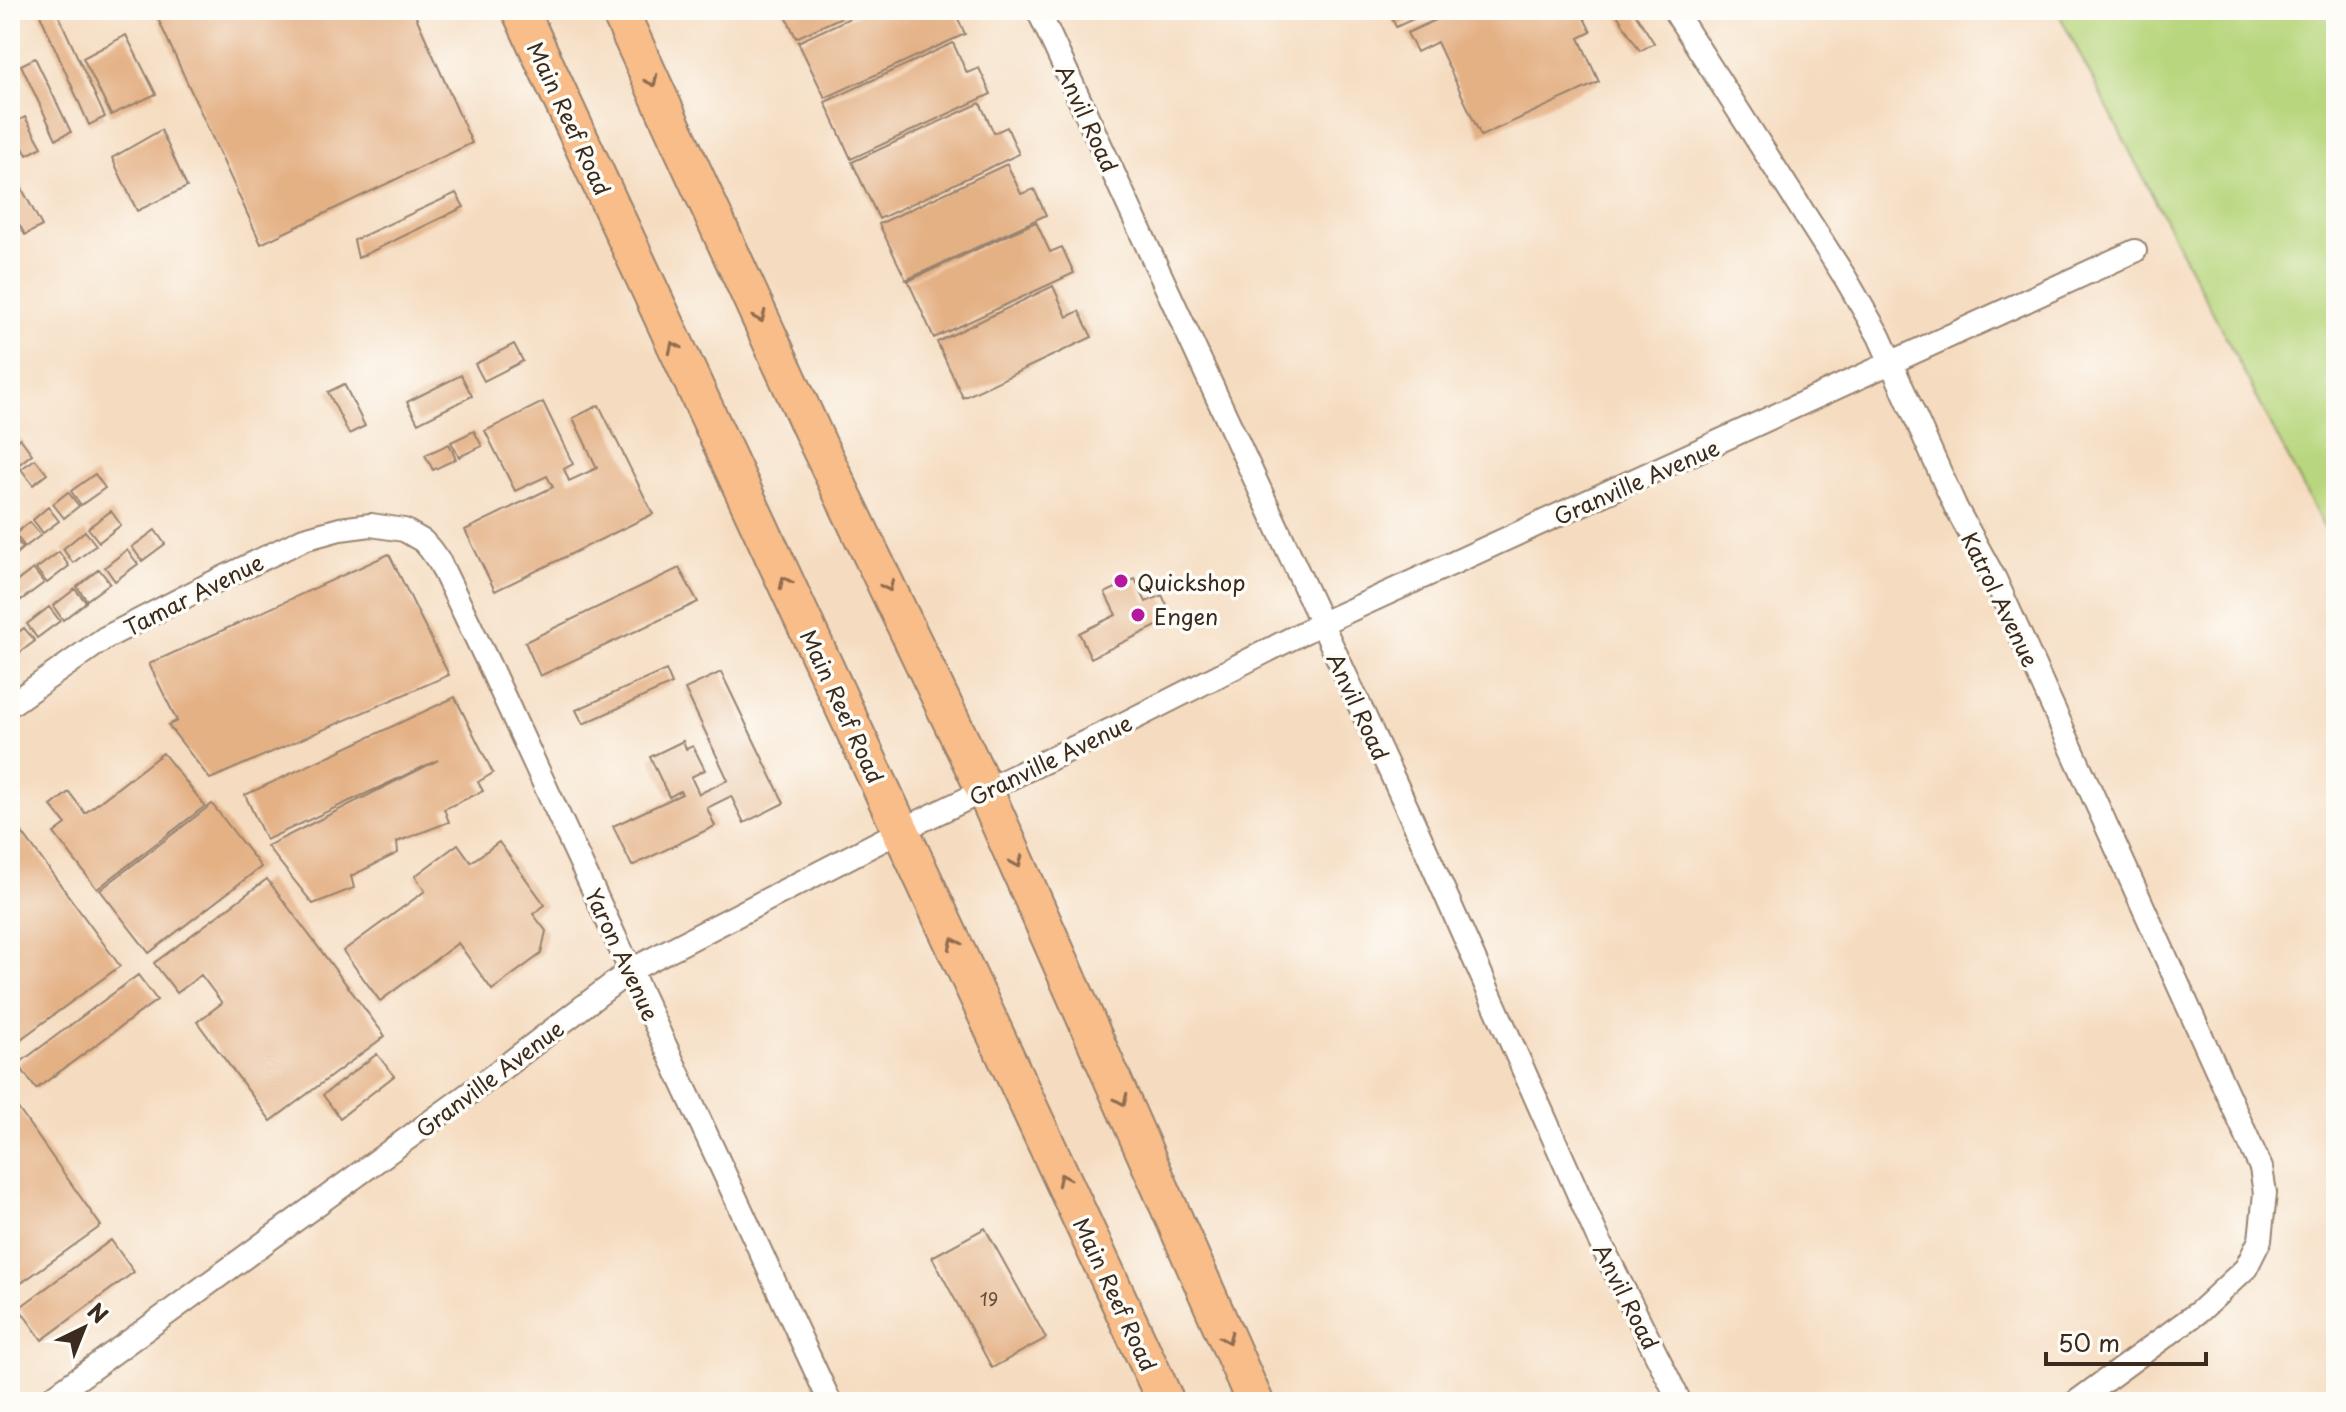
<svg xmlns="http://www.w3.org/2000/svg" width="2346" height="1412" font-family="'Playpen Sans',sans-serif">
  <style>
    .green { fill: #b8d67d; stroke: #7a804e; stroke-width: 2 }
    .building { fill: #e4b185 }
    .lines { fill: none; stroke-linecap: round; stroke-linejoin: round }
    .minor-casing { stroke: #98836f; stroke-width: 26 }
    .primary-casing { stroke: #98836f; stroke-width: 40 }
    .minor { stroke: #fff; stroke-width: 22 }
    .primary { stroke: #f8bd89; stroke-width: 36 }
    .oneway { stroke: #906c4e }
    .poi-dot { fill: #b5179e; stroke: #fdfcf7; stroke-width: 3 }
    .labels { text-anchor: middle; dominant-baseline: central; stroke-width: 7; stroke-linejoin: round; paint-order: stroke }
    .number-label { font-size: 18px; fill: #654c38 }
    .street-label { font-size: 22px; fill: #3b2a1e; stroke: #fdfcf7 }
    .poi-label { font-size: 22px; fill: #3b2a1e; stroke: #fdfcf7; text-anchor: start }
  </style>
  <rect width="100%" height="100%" fill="#fdfcf7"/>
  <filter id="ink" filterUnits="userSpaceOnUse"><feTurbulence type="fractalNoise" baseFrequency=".0125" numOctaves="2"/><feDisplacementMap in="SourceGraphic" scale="16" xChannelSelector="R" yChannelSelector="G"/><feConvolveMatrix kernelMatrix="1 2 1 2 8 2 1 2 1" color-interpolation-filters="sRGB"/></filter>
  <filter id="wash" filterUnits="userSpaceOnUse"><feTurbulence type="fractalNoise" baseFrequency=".006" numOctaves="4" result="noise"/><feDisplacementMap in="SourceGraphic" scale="32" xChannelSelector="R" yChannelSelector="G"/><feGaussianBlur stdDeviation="1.8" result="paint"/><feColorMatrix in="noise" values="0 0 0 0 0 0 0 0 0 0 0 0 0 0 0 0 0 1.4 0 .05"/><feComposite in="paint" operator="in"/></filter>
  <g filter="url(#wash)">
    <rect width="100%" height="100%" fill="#f5dcc0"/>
    <!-- green -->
    <path class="green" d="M2057 10H2336V551L2060 16Z"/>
    <g id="blocks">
      <!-- building -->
      <path class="building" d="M38 10H56L105 117 89 125Z
        M154 10H413L472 143 261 244Z
        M783 10H857L796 38Z
        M867 10H939L941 12 954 10 965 34 825 98 798 42Z
        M1388 10H1433L1396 27Z
        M1457 10H1580L1591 32 1579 38 1599 82 1481 136 1437 42 1417 52 1407 33Z
        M1614 10H1633L1654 43 1640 51Z
        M126 35 156 94 111 115 83 58Z
        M953 43 967 73 979 68 991 94 851 159 825 102Z
        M35 58 71 132 56 139 21 65Z
        M980 103 994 133 1007 127 1019 154 879 219 852 162Z
        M25 117 42 147 27 155 10 125Z
        M161 130 187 187 137 211 112 158Z
        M1007 164 1021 194 1034 189 1046 215 906 280 879 224Z
        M13 172 42 226 25 235 15 217 10 220V173Z
        M456 193 464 207 358 258 354 240Z
        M1036 222 1050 252 1062 247 1074 273 934 338 908 281Z
        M1053 286 1067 317 1079 311 1092 337 963 398 937 342Z
        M514 344 523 361 484 381 475 364Z
        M461 375 472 396 418 423 407 402Z
        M344 384 365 426 349 434 328 392Z
        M543 402 573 464 564 469 569 481 597 468 573 418 599 405 653 514 495 591 465 530 553 487 547 476 515 491 485 431Z
        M474 431 482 446 459 457 451 442Z
        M20 438 32 454 18 465 10 453V446Z
        M449 444 456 459 433 470 425 455Z
        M35 459 47 474 33 485 21 469Z
        M95 474 105 488 81 505 71 491Z
        M68 492 79 506 64 518 53 504Z
        M48 507 59 521 43 533 33 520Z
        M111 511 121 525 99 542 88 528Z
        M30 522 41 535 25 547 15 534Z
        M155 530 165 544 142 561 132 547Z
        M85 531 96 545 73 563 63 549Z
        M12 535 23 548 10 559V537Z
        M127 550 138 564 115 581 105 567Z
        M59 552 69 566 47 583 36 569Z
        M389 554 449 675 210 779 168 725 177 721 149 664Z
        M679 568 698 602 540 676 525 642Z
        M33 569 44 583 21 600 11 586Z
        M99 569 110 583 87 600 77 587Z
        M1135 579 1146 602 1162 595 1173 618 1091 658 1079 633 1116 615 1105 593Z
        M75 589 86 602 63 620 53 606Z
        M49 607 60 621 37 638 27 624Z
        M24 628 35 641 19 653 10 639Z
        M666 670 672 684 583 724 576 710Z
        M721 672 784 803 744 823 731 796 707 808 715 826 632 866 613 826 682 794 680 791 669 797 650 757 683 741 686 749 693 746 705 770 691 777 699 794 728 780 685 689Z
        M455 697 493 773 478 782 483 791 444 809 449 822 397 842 398 853 351 876 354 888 313 904 267 846 438 760 266 840 245 795Z
        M163 753 205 806 97 889 54 833 66 824 51 806 69 792 85 813Z
        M212 804 261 867 149 953 100 890Z
        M10 816 120 966 10 1047Z
        M499 842 545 905 533 914 546 931 541 954 492 990 458 943 380 1001 343 951 425 891 415 876 458 844 471 862Z
        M267 879 385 1036 271 1121 197 1022 222 1003 201 975 177 993 154 963Z
        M138 975 157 1000 36 1089 18 1064Z
        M377 1054 394 1076 340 1118 323 1095Z
        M10 1097 101 1226 10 1291Z
        M985 1228 1046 1338 992 1368 932 1257Z
        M111 1240 134 1272 42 1340 19 1308Z"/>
    </g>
  </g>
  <g filter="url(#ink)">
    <use href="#blocks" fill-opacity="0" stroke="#98836f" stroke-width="2"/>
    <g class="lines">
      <defs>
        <path id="minor" d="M1038 10 1413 821 1597 1236 1680 1402
          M1674 10 1846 279 1879 336 1956 508 1995 579 2261 1168 2265 1193 2260 1240 2246 1268 2200 1311 2076 1402
          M10 705 105 638 206 586 304 539 340 529 371 525 404 530 423 541 430 549 440 563 492 671 830 1402
          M46 1402 474 1090 631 970 902 830 1121 725 1320 624 2135 251"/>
        <path id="primary" d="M520 10 1166 1402
          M619 10 819 446 985 791 1255 1402"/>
      </defs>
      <!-- minor casing -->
      <use href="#minor" class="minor-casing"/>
      <!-- primary casing -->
      <use href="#primary" class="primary-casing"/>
      <!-- minor -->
      <use href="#minor" class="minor"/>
      <!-- primary -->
      <use href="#primary" class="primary"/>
    </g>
    <!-- one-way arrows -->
    <defs><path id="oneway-chevron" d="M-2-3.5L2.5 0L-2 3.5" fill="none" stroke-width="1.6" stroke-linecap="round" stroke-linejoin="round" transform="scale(2)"/></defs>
    <g class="oneway">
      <use href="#oneway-chevron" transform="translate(652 81) rotate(65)"/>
      <use href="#oneway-chevron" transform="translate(760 317) rotate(66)"/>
      <use href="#oneway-chevron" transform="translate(674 347) rotate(-115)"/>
      <use href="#oneway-chevron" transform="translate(785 582) rotate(-115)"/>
      <use href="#oneway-chevron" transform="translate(888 586) rotate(65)"/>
      <use href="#oneway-chevron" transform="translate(1017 862) rotate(66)"/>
      <use href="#oneway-chevron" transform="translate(954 943) rotate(-115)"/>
      <use href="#oneway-chevron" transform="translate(1122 1100) rotate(66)"/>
      <use href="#oneway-chevron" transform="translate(1063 1179) rotate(-115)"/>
      <use href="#oneway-chevron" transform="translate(1227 1338) rotate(66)"/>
    </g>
  </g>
  <!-- markers -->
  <g class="poi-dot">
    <circle cx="1121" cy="581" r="8"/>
    <circle cx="1138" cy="615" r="8"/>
  </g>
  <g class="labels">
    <!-- number labels -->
    <g class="number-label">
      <text x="989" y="1298">19</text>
    </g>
    <!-- street labels -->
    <g class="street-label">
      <text transform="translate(570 118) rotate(65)">Main Reef Road</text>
      <text transform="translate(1088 118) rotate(65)">Anvil Road</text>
      <text transform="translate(1636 481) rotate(-24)">Granville Avenue</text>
      <text transform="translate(193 594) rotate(-27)">Tamar Avenue</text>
      <text transform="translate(2001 599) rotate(64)">Katrol Avenue</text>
      <text transform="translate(843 706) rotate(65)">Main Reef Road</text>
      <text transform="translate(1359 706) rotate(65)">Anvil Road</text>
      <text transform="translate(1050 759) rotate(-26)">Granville Avenue</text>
      <text transform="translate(623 954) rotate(65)">Yaron Avenue</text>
      <text transform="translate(489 1078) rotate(-37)">Granville Avenue</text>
      <text transform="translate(1116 1294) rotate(65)">Main Reef Road</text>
      <text transform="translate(1627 1296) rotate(63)">Anvil Road</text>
    </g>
    <!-- poi labels -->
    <g class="poi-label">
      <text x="1137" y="581">Quickshop</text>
      <text x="1154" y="615">Engen</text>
    </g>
  </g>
  <!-- margin -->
  <rect width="2346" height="1412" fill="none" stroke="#fdfcf7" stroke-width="40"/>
  <!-- north arrow -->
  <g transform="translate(84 1328) rotate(43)" stroke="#fdfcf7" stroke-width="6" paint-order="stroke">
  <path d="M0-6L14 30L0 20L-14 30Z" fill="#3b2a1e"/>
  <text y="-12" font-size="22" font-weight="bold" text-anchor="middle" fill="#3b2a1e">N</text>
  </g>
  <!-- scale -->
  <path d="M2046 1352v12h160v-12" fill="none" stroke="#3b2a1e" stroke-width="4"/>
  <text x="2058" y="1352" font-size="24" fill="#3b2a1e" stroke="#fdfcf7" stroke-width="6" paint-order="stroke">50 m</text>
</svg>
